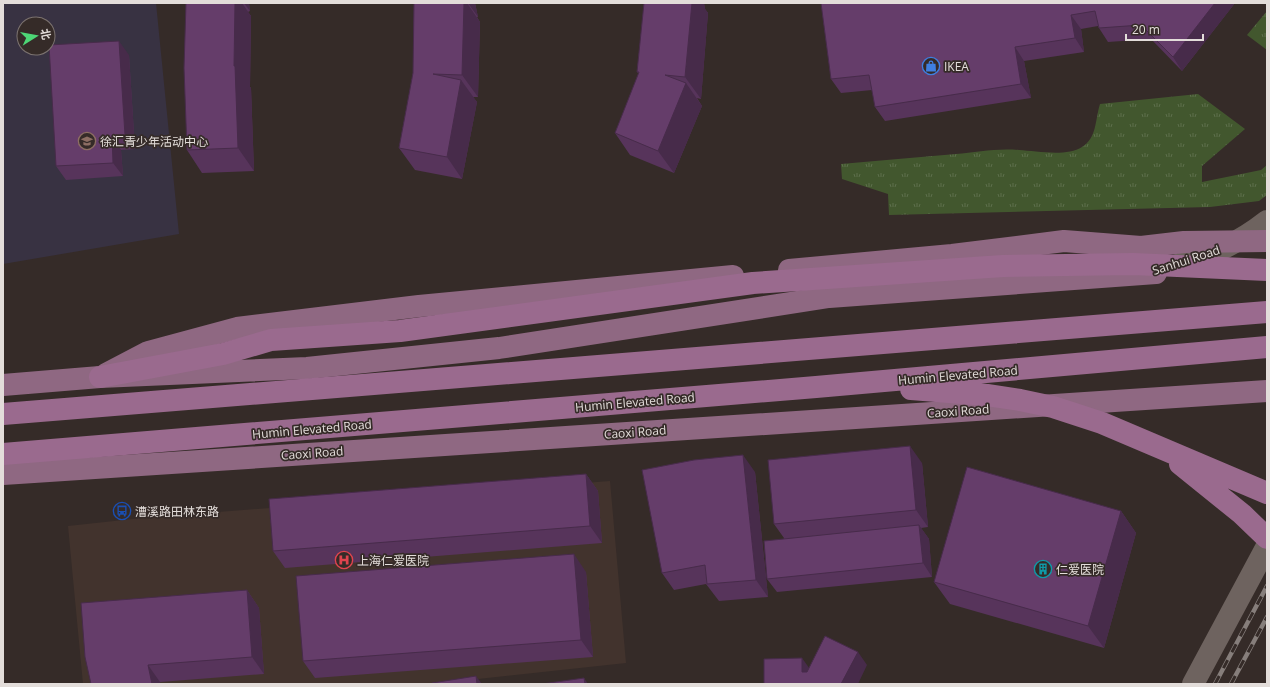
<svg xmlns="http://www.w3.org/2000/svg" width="1270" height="687" font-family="'Open Sans','Noto Sans SC',sans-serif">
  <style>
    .built { fill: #42332d }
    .education { fill: #383242; fill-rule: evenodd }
    .grass { fill: url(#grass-tufts) }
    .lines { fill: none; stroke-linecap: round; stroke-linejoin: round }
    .minor { stroke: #6e635f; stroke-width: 22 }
    .tertiary { stroke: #6e635f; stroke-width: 22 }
    .primary { stroke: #8f6882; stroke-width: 22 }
    .trunk { stroke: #9a6a8e; stroke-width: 22 }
    .rail-casing { stroke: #867e7b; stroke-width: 4.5 }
    .rail { stroke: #352b28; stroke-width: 3; stroke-dasharray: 9; stroke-linecap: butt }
    .wall { fill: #57345b }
    .shaded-wall { fill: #472b4a }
    .building { fill: #653d6a; stroke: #472b4a }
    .labels { text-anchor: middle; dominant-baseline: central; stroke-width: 3.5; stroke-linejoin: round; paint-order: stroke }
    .poi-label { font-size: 12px; fill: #e3ddda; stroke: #352b28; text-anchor: start }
    .street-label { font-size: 12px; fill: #e3ddda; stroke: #352b28 }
  </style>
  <defs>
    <pattern id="grass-tufts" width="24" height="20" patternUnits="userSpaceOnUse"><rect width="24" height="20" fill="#42572e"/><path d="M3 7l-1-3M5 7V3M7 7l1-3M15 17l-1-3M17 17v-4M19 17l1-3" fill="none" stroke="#5d6f4c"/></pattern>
  </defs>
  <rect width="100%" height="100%" fill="#352b28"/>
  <!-- built -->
  <path class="built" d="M610 481 626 663 432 684H83L68 526 142 518Z"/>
  <!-- education -->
  <path class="education" d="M3 3H156L179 234 3 264ZM24 24H48V48H24Z"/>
  <!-- grass -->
  <path class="grass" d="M1267 11V50L1247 35Z
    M1198 94 1245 129 1202 166V182L1261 170 1267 165V195L1259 201 1210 207 889 215 888 194 842 179 841 164C879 161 917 157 956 154 976 152 998 148 1019 150 1036 151 1067 157 1082 147 1097 138 1095 120 1100 104Z"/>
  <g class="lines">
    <!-- minor -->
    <path class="minor" d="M1193 684 1267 546"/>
    <!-- tertiary -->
    <path class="tertiary" d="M1177 265C1212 255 1239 243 1267 221"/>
    <!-- primary -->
    <path class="primary" d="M789 270 952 255 1064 241 1141 247 1184 242 1267 241
      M106 374 148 352 237 328 419 306 733 276
      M3 385 100 377 307 368 499 348 829 297 1156 273
      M3 474 1267 391"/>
    <!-- trunk -->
    <path class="trunk" d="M100 377 223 354 271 340 400 331 753 283 1003 266 1133 264 1267 270
      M911 389 987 395 1020 400 1053 407 1102 423 1267 493
      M3 414 1267 312
      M3 454 816 387 1267 347
      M1180 464 1242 514 1267 538"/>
    <defs>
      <path id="rail" d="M1215 684 1267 586
        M1231 684 1267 617"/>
    </defs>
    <!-- rail casing -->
    <use href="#rail" class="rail-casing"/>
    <!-- rail -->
    <use href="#rail" class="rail"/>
  </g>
  <!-- wall -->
  <path class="wall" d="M186 3H249L250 11 248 12 251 16 250 87 251 88 254 171 202 173 187 150Z
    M414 3H475L478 17H477L480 22 478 97H473L477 102 462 179 415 170 399 148 413 73Z
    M643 3H704L705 9 708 13 701 99 697 98 702 106 674 173 630 155 615 133 639 74 637 72 644 4Z
    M821 3H1235L1182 71 1151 39 1108 42 1099 28 1098 26 1081 29 1084 52 1024 61 1031 98 885 121 875 107 872 90 841 93 831 79Z
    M129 55 135 149 121 150 123 176 66 180 56 166Z
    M922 463 928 527 921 528 929 539 932 577 777 592 767 579 784 538 774 524Z
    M755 472 768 597 719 601 706 584 674 590 662 573Z
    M586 474 598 491 602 543 285 568 273 551Z
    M1121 511 1136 533 1104 648 950 604 934 582Z
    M586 572 593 657 315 678 303 661Z
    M247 590 259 608 264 674 160 682 91 684Z"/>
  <!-- shaded-wall -->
  <path class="shaded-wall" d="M235 3H242L251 16 250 87 251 88 254 171 238 148 234 66Z
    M244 3H249L250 11Z
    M464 3H467L480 22 478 97 462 75Z
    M468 3H475L478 17Z
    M692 3H704L705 9 708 13 701 99 685 77Z
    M1215 3H1235L1182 71 1173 57Z
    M1071 15 1081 29 1084 52 1075 38Z
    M119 41 129 55 135 149 125 135Z
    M1015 47 1024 61 1031 98 1021 84Z
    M461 80 477 102 462 179 447 157Z
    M686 83 702 106 674 173 658 151Z
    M112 136 121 150 123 176 113 163Z
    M910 446 922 463 928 527 916 510Z
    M743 455 755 472 768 597 756 580Z
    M586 474 598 491 602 543 590 526Z
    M1121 511 1136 533 1104 648 1088 626Z
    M919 525 929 539 932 577 923 563Z
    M574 554 586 572 593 657 581 640Z
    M247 590 259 608 264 674 252 657Z
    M858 652 867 665 858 684H841Z
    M802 658 812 672H802Z
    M148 665 160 682 161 684H152Z
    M476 676 482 684H477Z
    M584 678 588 684H585Z"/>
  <!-- building -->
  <path class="building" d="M186 3H235L234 66H235L238 148 187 150 184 68Z
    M414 3H464L462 75 433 74 461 80 447 157 399 148 413 73Z
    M644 3H692L685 77 665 75 686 83 658 151 615 133 639 72H637Z
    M821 3H1215L1173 57 1141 25 1099 28 1095 11 1071 15 1075 38 1015 47 1021 84 875 107 869 75 831 79Z
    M119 41 125 135 112 136 113 163 56 166 49 45Z
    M910 446 916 510 774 524 768 460Z
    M743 455 756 580 707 584 705 565 662 573 642 470 694 460Z
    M967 467 1121 511 1088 626 934 582Z
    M586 474 590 526 273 551 269 499Z
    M919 525 923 563 767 579 764 541Z
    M574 554 581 640 303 661 296 576Z
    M247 590 252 657 148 665 152 684H91L85 657 81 603Z
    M825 636 858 652 841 684H764V659L802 658V672H807Z
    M476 676 477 684H432V683Z
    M584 678 585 684H542Z"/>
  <!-- icons -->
  <defs>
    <symbol id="shop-ring" viewBox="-11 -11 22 22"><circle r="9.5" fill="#352b28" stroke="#3f7fe0" stroke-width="1.5"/><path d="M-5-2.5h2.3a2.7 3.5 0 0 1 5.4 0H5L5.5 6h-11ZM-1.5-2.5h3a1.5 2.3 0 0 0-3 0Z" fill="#3f7fe0"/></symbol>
    <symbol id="school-ring" viewBox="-11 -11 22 22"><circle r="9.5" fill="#352b28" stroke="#8d6e63" stroke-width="1.5"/><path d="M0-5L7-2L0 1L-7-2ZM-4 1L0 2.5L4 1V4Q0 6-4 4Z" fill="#8d6e63"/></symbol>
    <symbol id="bus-ring" viewBox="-11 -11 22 22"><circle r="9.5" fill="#352b28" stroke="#1a4fb4" stroke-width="1.5"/><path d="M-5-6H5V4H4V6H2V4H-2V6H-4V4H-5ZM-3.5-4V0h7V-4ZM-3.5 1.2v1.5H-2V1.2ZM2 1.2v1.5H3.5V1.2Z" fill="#1a4fb4"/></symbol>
    <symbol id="hospital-ring" viewBox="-11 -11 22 22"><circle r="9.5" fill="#352b28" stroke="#e0444e" stroke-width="1.5"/><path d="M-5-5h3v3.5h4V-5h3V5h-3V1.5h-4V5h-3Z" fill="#e0444e"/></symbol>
    <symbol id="building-ring" viewBox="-11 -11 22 22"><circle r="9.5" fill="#352b28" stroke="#0f9aa8" stroke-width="1.5"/><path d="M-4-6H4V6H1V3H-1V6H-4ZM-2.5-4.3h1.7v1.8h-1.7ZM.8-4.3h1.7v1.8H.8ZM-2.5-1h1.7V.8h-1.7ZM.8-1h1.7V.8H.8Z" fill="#0f9aa8"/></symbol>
  </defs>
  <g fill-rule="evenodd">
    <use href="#shop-ring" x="921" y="56" width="20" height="20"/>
    <use href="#school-ring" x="77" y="131" width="20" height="20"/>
    <use href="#bus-ring" x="112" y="501" width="20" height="20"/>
    <use href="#hospital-ring" x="334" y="550" width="20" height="20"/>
    <use href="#building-ring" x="1033" y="559" width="20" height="20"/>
  </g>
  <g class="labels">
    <!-- poi labels -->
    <g class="poi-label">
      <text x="944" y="66">IKEA</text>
      <text x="100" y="141">徐汇青少年活动中心</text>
      <text x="135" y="511">漕溪路田林东路</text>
      <text x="357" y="560">上海仁爱医院</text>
      <text x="1056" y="569">仁爱医院</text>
    </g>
    <!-- street labels -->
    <g class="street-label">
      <text transform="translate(1186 260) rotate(-18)">Sanhui Road</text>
      <text transform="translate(958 375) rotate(-5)">Humin Elevated Road</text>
      <text transform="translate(635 402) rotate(-5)">Humin Elevated Road</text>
      <text transform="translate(958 411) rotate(-4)">Caoxi Road</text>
      <text transform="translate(312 429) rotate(-5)">Humin Elevated Road</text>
      <text transform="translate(635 432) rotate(-4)">Caoxi Road</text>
      <text transform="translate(312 453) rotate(-4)">Caoxi Road</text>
    </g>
  </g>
  <!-- border -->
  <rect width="1270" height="687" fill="none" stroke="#e3ddda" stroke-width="8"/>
  <!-- north arrow -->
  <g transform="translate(36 36) rotate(79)"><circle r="19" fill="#352b28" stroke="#7b726f"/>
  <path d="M0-3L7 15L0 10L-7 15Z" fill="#4dd676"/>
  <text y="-6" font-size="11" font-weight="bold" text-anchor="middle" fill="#e3ddda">北</text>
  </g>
  <!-- scale -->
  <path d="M1126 34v6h77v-6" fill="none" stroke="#e3ddda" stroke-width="2"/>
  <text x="1132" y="34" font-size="12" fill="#e3ddda" stroke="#352b28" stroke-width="3" paint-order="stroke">20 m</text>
</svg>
